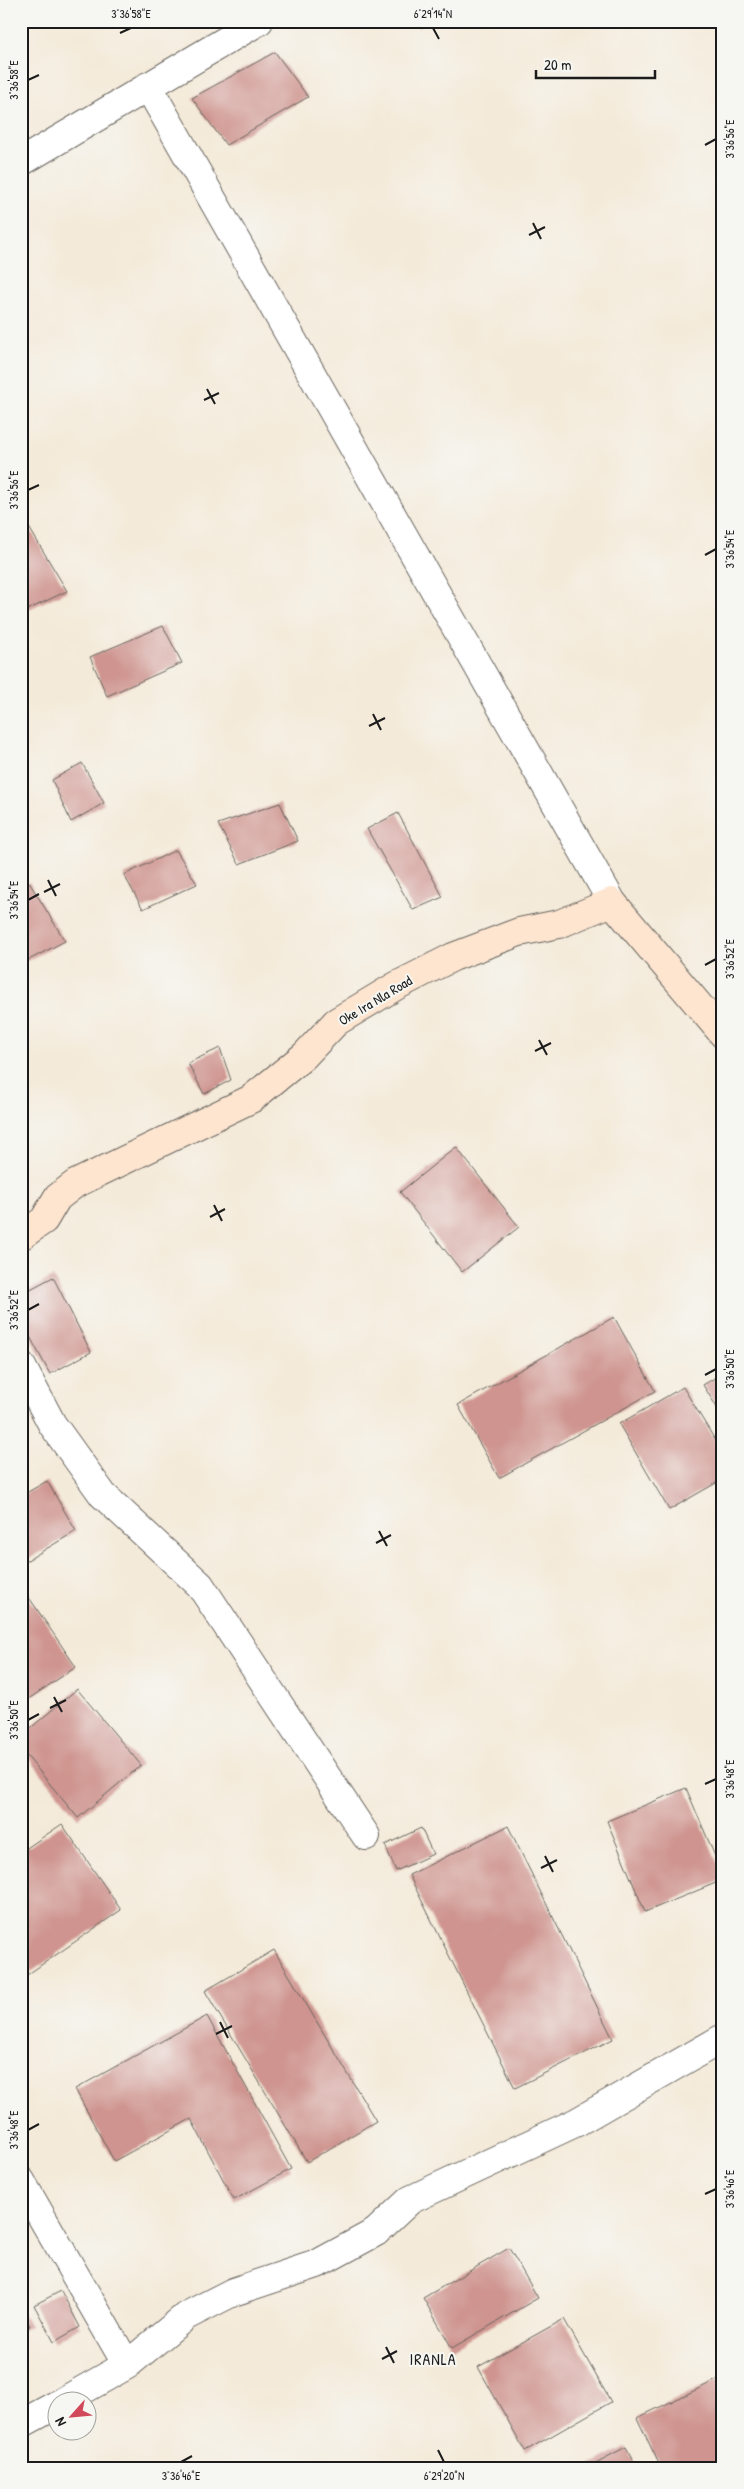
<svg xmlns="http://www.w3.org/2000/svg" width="744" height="2489" font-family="'Patrick Hand',sans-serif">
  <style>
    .building { fill: #cf948f }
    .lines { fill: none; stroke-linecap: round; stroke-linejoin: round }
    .street-casing { stroke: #68645e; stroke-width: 30 }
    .secondary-casing { stroke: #68645e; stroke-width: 30 }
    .street { stroke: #fff; stroke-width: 28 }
    .secondary { stroke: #fde5d0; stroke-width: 28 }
    .ticks { fill: none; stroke: #1c1c1c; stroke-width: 2 }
    .labels { text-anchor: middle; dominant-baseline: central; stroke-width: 4; stroke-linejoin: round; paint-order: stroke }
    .street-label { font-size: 14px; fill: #1c1c1c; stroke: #f6f6f2 }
    .quarter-label { font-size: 16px; letter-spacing: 1px; fill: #1c1c1c; stroke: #f6f6f2 }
    .neatline { fill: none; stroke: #1c1c1c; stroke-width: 2 }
    .ticks-label { font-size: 12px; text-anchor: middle; fill: #1c1c1c }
  </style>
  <rect width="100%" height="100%" fill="#f6f6f2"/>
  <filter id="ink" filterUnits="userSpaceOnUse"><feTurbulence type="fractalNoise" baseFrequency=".02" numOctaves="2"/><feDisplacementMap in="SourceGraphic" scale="10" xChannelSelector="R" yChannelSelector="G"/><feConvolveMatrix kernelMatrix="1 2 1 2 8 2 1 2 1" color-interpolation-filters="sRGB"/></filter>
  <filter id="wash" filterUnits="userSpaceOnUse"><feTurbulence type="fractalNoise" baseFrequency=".0096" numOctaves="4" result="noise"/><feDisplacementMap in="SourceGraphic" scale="20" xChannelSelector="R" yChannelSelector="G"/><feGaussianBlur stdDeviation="1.12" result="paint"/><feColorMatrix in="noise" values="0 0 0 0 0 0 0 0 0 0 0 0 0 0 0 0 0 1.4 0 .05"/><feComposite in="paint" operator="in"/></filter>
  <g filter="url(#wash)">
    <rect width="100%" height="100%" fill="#f4ead9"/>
    <g id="blocks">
      <!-- building -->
      <path class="building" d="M415 21H428L418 27Z
        M275 52 308 97 226 145 192 98Z
        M21 514 67 591 21 613Z
        M163 626 182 663 107 696 90 657Z
        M82 763 104 803 71 822 52 780Z
        M280 803 298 841 239 864 218 824Z
        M398 813 443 897 413 910 367 829Z
        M176 850 197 884 143 909 124 875Z
        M29 882 65 941 21 964V886Z
        M220 1048 231 1080 204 1094 188 1063Z
        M456 1147 519 1227 462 1272 400 1192Z
        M53 1277 91 1352 50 1374 21 1320V1294Z
        M614 1317 655 1391 499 1478 458 1405Z
        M723 1373V1417L703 1385Z
        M683 1387 723 1453V1479L669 1510 619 1424Z
        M47 1481 76 1531 21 1564V1496Z
        M28 1596 76 1667 21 1704V1600Z
        M77 1689 141 1765 78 1818 21 1749V1736Z
        M686 1788 723 1875V1880L645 1912 607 1821Z
        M62 1824 121 1910 21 1979V1852Z
        M508 1826 613 2039 515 2088 409 1875Z
        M421 1828 433 1854 396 1871 385 1845Z
        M274 1950 376 2121 307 2162 205 1991Z
        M207 2016 291 2169 234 2200 191 2119 114 2161 75 2089Z
        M509 2248 538 2298 452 2348 423 2298Z
        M61 2291 80 2327 54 2342 34 2305Z
        M21 2310 30 2326 21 2331Z
        M564 2319 611 2402 525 2451 478 2367Z
        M723 2377V2468H661L637 2418Z
        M626 2447 637 2468H586Z"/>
    </g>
  </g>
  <g filter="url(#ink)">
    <use href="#blocks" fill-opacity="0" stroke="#68645e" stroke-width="1"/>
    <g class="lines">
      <defs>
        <path id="street" d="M148 86 612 902
          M21 162 259 21
          M21 1365 52 1424 103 1495 200 1585 366 1836
          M21 2181 127 2365
          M62 2402 127 2365 186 2316 233 2292 317 2264 376 2232 410 2200 577 2122 723 2038
          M21 2424 58 2404"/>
        <path id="secondary" d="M21 1236 44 1220 57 1198 75 1184 251 1099 304 1056 336 1022 396 986 453 957 519 932 559 924 612 902 723 1034"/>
      </defs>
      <!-- street casing -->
      <use href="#street" class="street-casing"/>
      <!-- secondary casing -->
      <use href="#secondary" class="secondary-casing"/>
      <!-- street -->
      <use href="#street" class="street"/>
      <!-- secondary -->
      <use href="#secondary" class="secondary"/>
    </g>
  </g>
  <!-- ticks -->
  <path class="ticks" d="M433 28 439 39M120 33 131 28M28 80 39 75M705 145 716 139M533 223 541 239M529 235 545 227M207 389 215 404M204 400 219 393M28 490 39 485M705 555 716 549M373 714 381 730M369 726 385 718M48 880 56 896M44 892 60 884M28 900 39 894M705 965 716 959M539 1040 547 1055M535 1051 551 1043M214 1205 222 1221M210 1217 225 1209M28 1310 39 1304M705 1375 716 1369M379 1531 387 1546M376 1543 391 1535M54 1697 62 1712M50 1708 66 1700M28 1720 39 1714M705 1784 716 1779M545 1856 553 1872M541 1868 557 1860M220 2022 228 2038M216 2034 232 2026M28 2130 39 2124M705 2194 716 2189M386 2347 394 2363M382 2359 397 2351M438 2450 444 2462M181 2462 192 2456"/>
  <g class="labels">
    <!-- street labels -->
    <g class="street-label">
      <text transform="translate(375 1000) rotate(-31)">Oke Ira Nla Road</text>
    </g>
    <!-- quarter labels -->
    <g class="quarter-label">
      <text x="433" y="2359">IRANLA</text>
    </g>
  </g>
  <!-- margin -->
  <rect width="744" height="2489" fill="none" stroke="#f6f6f2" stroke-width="55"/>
  <!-- north arrow -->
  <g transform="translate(72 2416) rotate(243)"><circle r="24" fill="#f6f6f2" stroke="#9f9f9c"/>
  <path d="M0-4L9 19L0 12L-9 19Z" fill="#d1495b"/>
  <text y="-8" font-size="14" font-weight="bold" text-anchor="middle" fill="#1c1c1c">N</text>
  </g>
  <!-- scale -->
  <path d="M536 70v8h119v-8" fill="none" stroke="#1c1c1c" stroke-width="2.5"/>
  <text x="544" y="70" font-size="15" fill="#1c1c1c" stroke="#f6f6f2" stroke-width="4" paint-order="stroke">20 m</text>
  <rect x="28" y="28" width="688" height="2434" class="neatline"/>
  <g class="ticks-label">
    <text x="131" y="18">3°36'58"E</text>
    <text x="433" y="18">6°29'14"N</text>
    <text transform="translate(14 80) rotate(-90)" y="4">3°36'58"E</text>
    <text transform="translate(730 139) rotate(-90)" y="4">3°36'56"E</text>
    <text transform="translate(14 490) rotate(-90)" y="4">3°36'56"E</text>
    <text transform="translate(730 549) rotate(-90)" y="4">3°36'54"E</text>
    <text transform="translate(14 900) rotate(-90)" y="4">3°36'54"E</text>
    <text transform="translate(730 959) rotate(-90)" y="4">3°36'52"E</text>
    <text transform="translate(14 1310) rotate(-90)" y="4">3°36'52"E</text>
    <text transform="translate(730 1369) rotate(-90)" y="4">3°36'50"E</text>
    <text transform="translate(14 1720) rotate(-90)" y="4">3°36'50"E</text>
    <text transform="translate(730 1779) rotate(-90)" y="4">3°36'48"E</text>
    <text transform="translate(14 2130) rotate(-90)" y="4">3°36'48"E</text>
    <text transform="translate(730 2189) rotate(-90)" y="4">3°36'46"E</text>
    <text x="181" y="2480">3°36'46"E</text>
    <text x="444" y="2480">6°29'20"N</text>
  </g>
</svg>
